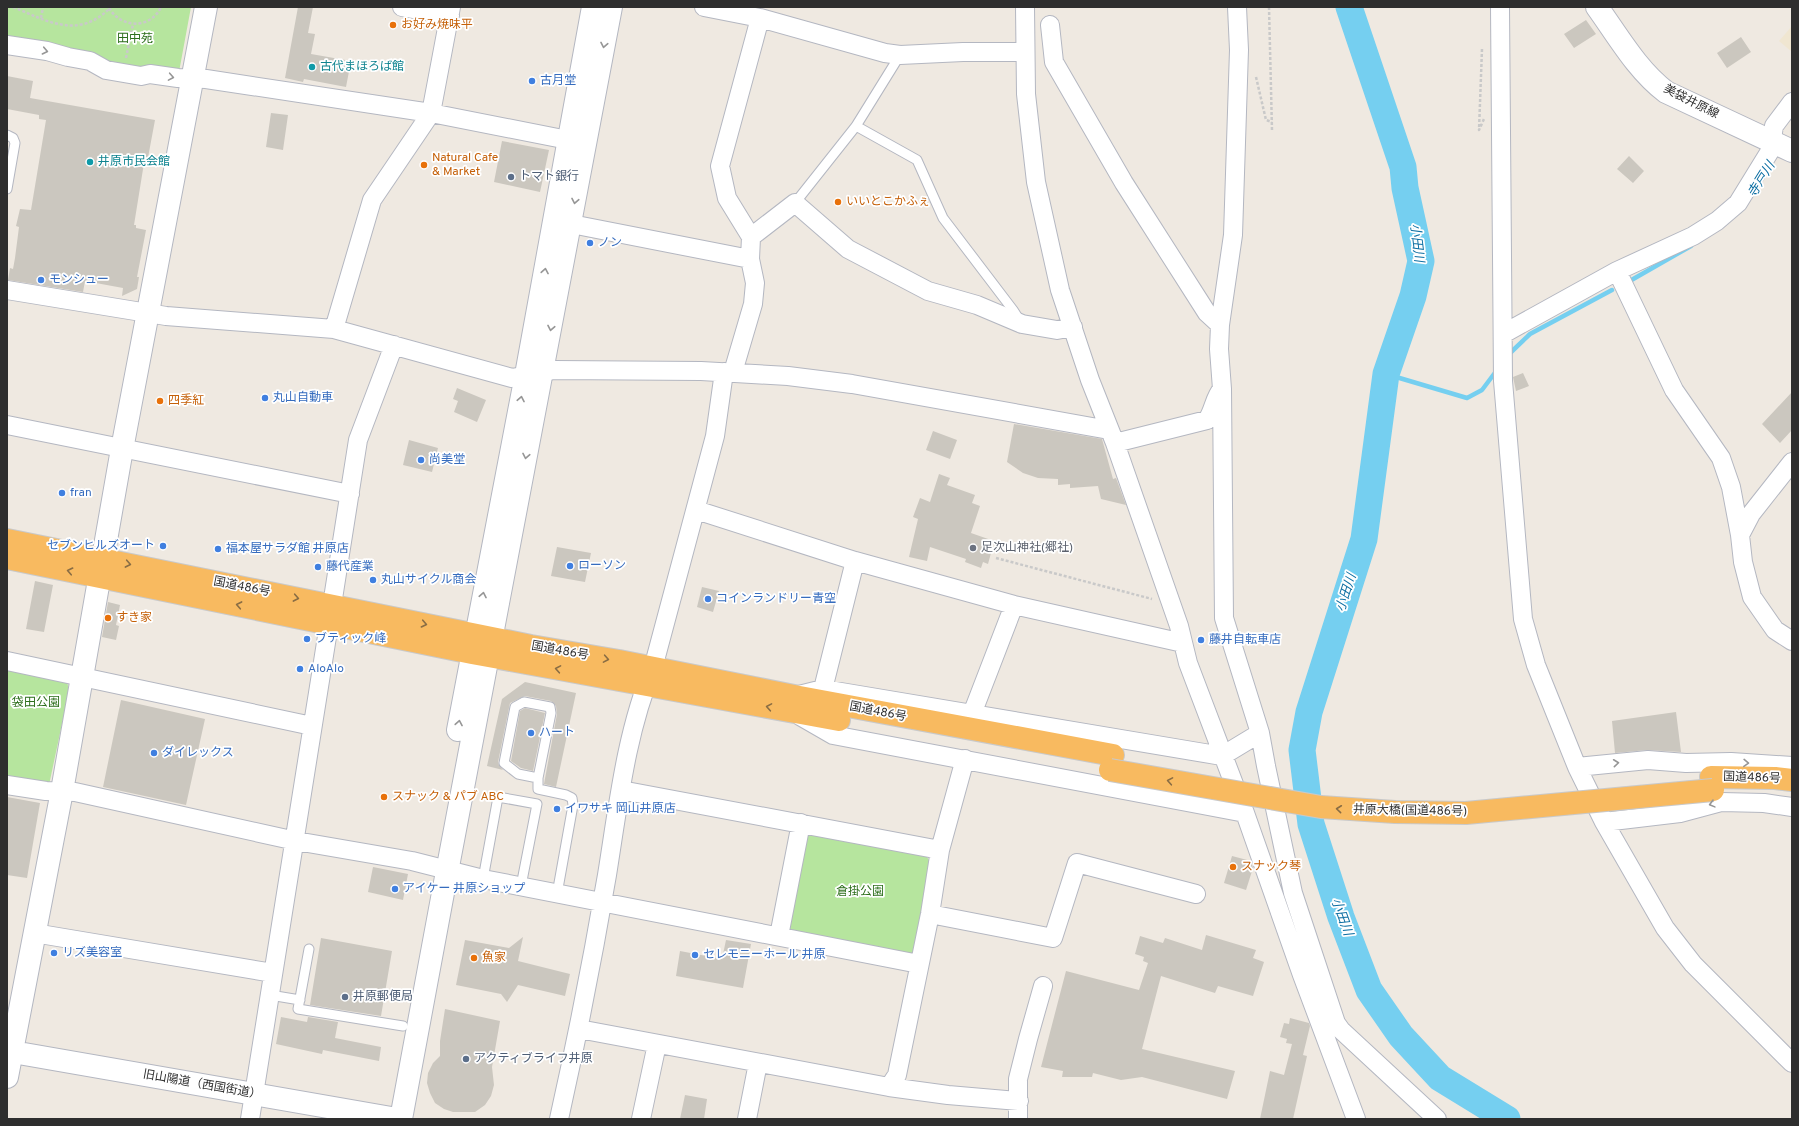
<svg xmlns="http://www.w3.org/2000/svg" width="1799" height="1126" font-family="Overpass,'Noto Sans JP',sans-serif">
  <style>
    .education { fill: #f0e6d1 }
    .green { fill: #b6e59e }
    .lines { fill: none; stroke-linecap: round; stroke-linejoin: round }
    .stream { stroke: #75cff0; stroke-width: 4.5 }
    .river { stroke: #75cff0; stroke-width: 27 }
    .building { fill: #cbc7bf }
    .service-casing { stroke: #b4b7c1; stroke-width: 11 }
    .minor-casing { stroke: #b4b7c1; stroke-width: 20 }
    .tertiary-casing { stroke: #b4b7c1; stroke-width: 24 }
    .secondary-casing { stroke: #b4b7c1; stroke-width: 24 }
    .trunk-casing { stroke: #c9c9c9; stroke-width: 24 }
    .path { stroke: #c9c9c9; stroke-width: 2.5; stroke-dasharray: 3 2; stroke-linecap: butt }
    .service { stroke: #fff; stroke-width: 9 }
    .minor { stroke: #fff; stroke-width: 18 }
    .tertiary { stroke: #fff; stroke-width: 22 }
    .secondary { stroke: #fff; stroke-width: 22 }
    .trunk { stroke: #f8ba60; stroke-width: 22 }
    .trunk-bridge-casing { stroke: #c9c9c9; stroke-width: 24; stroke-linecap: butt }
    .trunk-bridge { stroke: #f8ba60; stroke-width: 22 }
    .oneway { stroke: #969696 }
    .oneway2 { stroke: #896d44 }
    .food-dot { fill: #e8710a; stroke: #fff; stroke-width: 1.5 }
    .culture-dot { fill: #0f9aa8; stroke: #fff; stroke-width: 1.5 }
    .shop-dot { fill: #3f7fe0; stroke: #fff; stroke-width: 1.5 }
    .service-dot { fill: #5c6f8a; stroke: #fff; stroke-width: 1.5 }
    .worship-dot { fill: #6b7280; stroke: #fff; stroke-width: 1.5 }
    .labels { text-anchor: middle; dominant-baseline: central; stroke-width: 3.5; stroke-linejoin: round; paint-order: stroke }
    .food-label { font-size: 12px; fill: #c56008; stroke: #fff; text-anchor: start }
    .park-label { font-size: 12px; fill: #2c6e1b; stroke: #fff }
    .culture-label { font-size: 12px; fill: #0d838f; stroke: #fff; text-anchor: start }
    .shop-label { font-size: 12px; fill: #366cbe; stroke: #fff; text-anchor: start }
    .street-label { font-size: 12px; fill: #2e2e2e; stroke: #fff }
    .service-label { font-size: 12px; fill: #4e5e75; stroke: #fff; text-anchor: start }
    .worship-label { font-size: 12px; fill: #5b616d; stroke: #fff; text-anchor: start }
    .water-label { font-size: 13px; font-style: italic; fill: #0d6fa3; stroke: #fff }
  </style>
  <rect width="100%" height="100%" fill="#efe9e1"/>
  <!-- education -->
  <path class="education" d="M1792 26V52L1779 41Z"/>
  <!-- green -->
  <path class="green" d="M7 7H191L179 72H142L7 40Z
    M7 666 67 681 69 691 49 785 7 780Z
    M805 829 924 852 930 862 914 952 910 954 789 931 787 927Z"/>
  <g class="lines">
    <!-- stream -->
    <path class="stream" d="M1628 282 1691 246
      M1507 356 1530 334 1612 290
      M1386 374 1467 398 1482 390 1497 370"/>
    <!-- river -->
    <path class="river" d="M1349 7 1403 167 1405 188 1421 261 1413 296 1386 374 1364 539 1309 712 1302 750 1311 824 1341 917 1369 990 1401 1036 1440 1078 1507 1119"/>
  </g>
  <!-- building -->
  <path class="building" d="M298 7H313L308 33 315 34 311 54 351 61 346 87 304 79 303 82 285 78Z
    M1586 20 1596 34 1574 48 1564 34Z
    M1741 37 1751 52 1727 68 1717 53Z
    M7 76 33 81 30 98 155 120 147 163H144L134 225H136V228L146 230 137 277H139L137 289 122 296 123 288 85 281 83 292 8 280 10 268 13 269 15 258 19 227 16 226 20 209 31 210 46 120 39 119V115L7 109Z
    M271 113 288 115 283 150 266 147Z
    M502 141 549 150 540 192 494 182Z
    M1629 156 1644 171 1633 183 1617 169Z
    M1523 373 1529 386 1516 391 1513 377Z
    M457 388 486 400 477 422 454 412 458 401 453 399Z
    M1792 392V430L1780 443 1762 424Z
    M1014 424 1102 439 1113 479 1116 478 1126 505 1101 499 1098 486 1070 488V484L1058 485V479L1038 478 1023 473 1007 462Z
    M933 431 957 440 950 459 926 450Z
    M409 440 438 448 432 472 403 465Z
    M939 474 950 478 947 485 975 495 972 503 980 506 971 533 991 540 987 551 991 553 988 564 983 562 981 568 965 562 966 559 930 547 927 561 909 557 918 519 913 517 920 498 930 502Z
    M557 547 591 553 585 582 551 576Z
    M35 581 53 585 44 632 26 629Z
    M702 587 719 591 713 612 697 607Z
    M108 602 120 605 116 625 119 626 116 640 102 637Z
    M525 682 576 693 556 787 544 784 557 714 556 706 551 701 525 696 510 703 498 762 499 765 503 770 487 766 502 699Z
    M121 700 205 719 186 805 103 787Z
    M525 708 545 713 533 771 521 768 511 761 520 711Z
    M1676 712 1681 752 1647 750 1615 753 1612 721Z
    M7 797 40 803 27 878 7 875Z
    M1232 856 1251 861 1253 868 1246 890 1224 883Z
    M373 867 408 874 403 900 368 892Z
    M1206 935 1256 950 1253 958 1264 962 1253 996 1218 986 1215 993 1161 976 1142 1049 1235 1071 1227 1099 1142 1077 1121 1080 1093 1073 1092 1077H1062L1063 1071 1041 1067 1066 971 1139 990 1148 963 1143 961 1144 957 1135 954 1140 936 1163 943 1165 938 1202 950Z
    M523 937 518 961 570 974 565 996 518 985 507 1002 501 994 456 985 465 940 509 948Z
    M321 938 392 951 381 1016 310 1005Z
    M726 940 751 944 743 988 676 976 680 951 722 959Z
    M445 1009 500 1021 492 1067 494 1085 491 1096 485 1105 475 1112H453L444 1109 435 1103 430 1093 427 1083 428 1073 433 1063 440 1056V1041Z
    M281 1017 307 1022 308 1017 338 1022 335 1038 381 1047 379 1061 323 1050 322 1054 276 1044Z
    M1290 1018 1309 1023 1310 1026 1303 1055 1307 1056 1293 1119H1260L1270 1071 1284 1075 1292 1044 1286 1043 1287 1039 1280 1037 1284 1023 1289 1024Z
    M685 1095 707 1099 704 1119H680Z"/>
  <g class="lines">
    <defs>
      <path id="service" d="M856 126 917 160 943 218 1013 310 1020 321
        M7 135 13 138 15 143 7 189
        M795 203 856 126 900 55
        M538 778 518 774 504 763 515 707 524 702 550 707 551 713 538 778V789L566 795 572 798 573 805 557 894
        M483 879 498 797 537 804 521 886
        M309 949 298 1009 403 1026
        M270 995 300 1000"/>
      <path id="minor" d="M402 7 450 15
        M704 7 760 18 720 166 727 198 751 237 750 259 755 283 753 304 733 372
        M1025 7 1026 94 1036 182 1060 290 1090 380 1115 443 1179 626 1188 663 1245 813 1302 975 1356 1119
        M1500 7 1503 381 1523 619 1536 665 1577 767 1604 822 1665 928 1693 964 1792 1063
        M760 18 885 53 900 55 963 52H1025
        M1050 25 1054 62 1124 183 1207 313 1220 325 1219 349 1222 389C1214 398 1214 410 1207 420L1115 443
        M7 45 47 51 68 57 90 61 106 70 141 76 150 74 178 78 206 79 431 113 568 140
        M556 221 750 259
        M751 237 795 203 848 249 928 291 977 305 1022 324 1057 330 1073 327
        M1617 271 1674 390 1721 458 1731 487 1740 535
        M7 290 166 316 334 329 512 378 554 370 701 371 788 376 852 384 1109 430
        M1220 325 1233 235 1239 50 1237 7
        M334 329 372 200 431 113 451 7
        M1503 334 1617 271 1693 236 1717 221 1738 203 1770 151 1774 126 1792 102
        M1222 389 1224 618 1260 733 1266 766 1293 893 1336 1023 1341 1030 1437 1119
        M7 425 350 494
        M1792 462 1751 514 1740 535 1743 562 1752 597 1775 630 1792 641
        M696 510 855 561 1014 605 1183 643
        M332 605 358 440 394 345
        M7 661 312 726
        M823 689 855 561
        M795 696 823 689 1222 756 1260 733
        M972 714 1014 605
        M800 716 833 735 1245 813
        M1577 767 1648 760 1686 763 1731 762 1792 766
        M7 785 46 791 75 792 296 841 412 861 483 879 919 964
        M621 790 940 850
        M1604 822 1680 813 1721 802 1764 803 1792 807
        M930 914 1053 938 1077 863 1196 894
        M34 933 273 973
        M779 936 801 823
        M579 1029 889 1087 948 1095 1019 1101
        M889 1087 897 1075 930 914 940 850 965 759
        M250 1119 329 624
        M559 1119C577 1038 593 957 607 875 618 807 626 732 653 668L715 436 724 372
        M641 1119 657 1044
        M747 1119 758 1063
        M1018 1119V1079L1028 1039 1043 986"/>
      <path id="tertiary" d="M458 730 526 375 593 7
        M7 1051 397 1119
        M7 1077 62 791 122 449 206 7
        M401 1119C469 748 542 378 611 7"/>
      <path id="secondary" d="M1597 7C1618 36 1637 70 1666 92L1792 151"/>
      <path id="trunk" d="M7 540 531 646 619 661 794 696 1113 755
        M7 558 472 653 839 720
        M1711 777 1775 778 1792 780"/>
    </defs>
    <!-- service casing -->
    <use href="#service" class="service-casing"/>
    <!-- minor casing -->
    <use href="#minor" class="minor-casing"/>
    <!-- tertiary casing -->
    <use href="#tertiary" class="tertiary-casing"/>
    <!-- secondary casing -->
    <use href="#secondary" class="secondary-casing"/>
    <!-- trunk casing -->
    <use href="#trunk" class="trunk-casing"/>
    <!-- path -->
    <path class="path" d="M13 7C47 21 78 40 110 8
      M1269 7 1272 130
      M109 8C121 28 150 30 161 7
      M41 18 43 7
      M1482 49 1479 130 1484 119
      M126 58 133 24
      M1256 77 1266 120 1272 122
      M996 558 1152 599"/>
    <!-- service -->
    <use href="#service" class="service"/>
    <!-- minor -->
    <use href="#minor" class="minor"/>
    <!-- tertiary -->
    <use href="#tertiary" class="tertiary"/>
    <!-- secondary -->
    <use href="#secondary" class="secondary"/>
    <!-- trunk -->
    <use href="#trunk" class="trunk"/>
    <defs>
      <path id="trunk-bridge" d="M1110 770 1321 807 1395 812 1466 813 1713 790"/>
    </defs>
    <!-- trunk-bridge casing -->
    <use href="#trunk-bridge" class="trunk-bridge-casing"/>
    <!-- trunk-bridge -->
    <use href="#trunk-bridge" class="trunk-bridge"/>
  </g>
  <!-- one-way arrows -->
  <defs><path id="oneway-chevron" d="M-2-3.5L2.5 0L-2 3.5" fill="none" stroke-width="1.6" stroke-linecap="round" stroke-linejoin="round"/></defs>
  <g class="oneway">
    <use href="#oneway-chevron" transform="translate(604 45) rotate(101)"/>
    <use href="#oneway-chevron" transform="translate(45 51) rotate(12)"/>
    <use href="#oneway-chevron" transform="translate(171 77) rotate(10)"/>
    <use href="#oneway-chevron" transform="translate(575 201) rotate(101)"/>
    <use href="#oneway-chevron" transform="translate(545 271) rotate(-80)"/>
    <use href="#oneway-chevron" transform="translate(551 328) rotate(101)"/>
    <use href="#oneway-chevron" transform="translate(521 399) rotate(-79)"/>
    <use href="#oneway-chevron" transform="translate(526 456) rotate(101)"/>
    <use href="#oneway-chevron" transform="translate(483 595) rotate(-79)"/>
    <use href="#oneway-chevron" transform="translate(459 723) rotate(-80)"/>
    <use href="#oneway-chevron" transform="translate(1616 763) rotate(-6)"/>
    <use href="#oneway-chevron" transform="translate(1746 763) rotate(2)"/>
    <use href="#oneway-chevron" transform="translate(1712 804) rotate(165)"/>
  </g>
  <g class="oneway2">
    <use href="#oneway-chevron" transform="translate(128 564) rotate(11)"/>
    <use href="#oneway-chevron" transform="translate(70 571) rotate(-168)"/>
    <use href="#oneway-chevron" transform="translate(296 598) rotate(11)"/>
    <use href="#oneway-chevron" transform="translate(239 605) rotate(-169)"/>
    <use href="#oneway-chevron" transform="translate(424 624) rotate(12)"/>
    <use href="#oneway-chevron" transform="translate(606 659) rotate(10)"/>
    <use href="#oneway-chevron" transform="translate(558 669) rotate(-170)"/>
    <use href="#oneway-chevron" transform="translate(769 707) rotate(-170)"/>
    <use href="#oneway-chevron" transform="translate(1170 781) rotate(-170)"/>
    <use href="#oneway-chevron" transform="translate(1339 809) rotate(-174)"/>
  </g>
  <!-- markers -->
  <g class="food-dot">
    <circle cx="393" cy="25" r="4"/>
    <circle cx="424" cy="165" r="4"/>
    <circle cx="838" cy="202" r="4"/>
    <circle cx="160" cy="401" r="4"/>
    <circle cx="108" cy="618" r="4"/>
    <circle cx="384" cy="797" r="4"/>
    <circle cx="1233" cy="867" r="4"/>
    <circle cx="474" cy="958" r="4"/>
  </g>
  <g class="culture-dot">
    <circle cx="312" cy="67" r="4"/>
    <circle cx="90" cy="162" r="4"/>
  </g>
  <g class="shop-dot">
    <circle cx="532" cy="81" r="4"/>
    <circle cx="590" cy="243" r="4"/>
    <circle cx="41" cy="280" r="4"/>
    <circle cx="265" cy="398" r="4"/>
    <circle cx="421" cy="460" r="4"/>
    <circle cx="62" cy="493" r="4"/>
    <circle cx="163" cy="546" r="4"/>
    <circle cx="218" cy="549" r="4"/>
    <circle cx="570" cy="566" r="4"/>
    <circle cx="318" cy="567" r="4"/>
    <circle cx="373" cy="580" r="4"/>
    <circle cx="708" cy="599" r="4"/>
    <circle cx="307" cy="639" r="4"/>
    <circle cx="1201" cy="640" r="4"/>
    <circle cx="300" cy="669" r="4"/>
    <circle cx="531" cy="733" r="4"/>
    <circle cx="154" cy="753" r="4"/>
    <circle cx="557" cy="809" r="4"/>
    <circle cx="395" cy="889" r="4"/>
    <circle cx="54" cy="953" r="4"/>
    <circle cx="695" cy="955" r="4"/>
  </g>
  <g class="service-dot">
    <circle cx="511" cy="177" r="4"/>
    <circle cx="345" cy="997" r="4"/>
    <circle cx="466" cy="1059" r="4"/>
  </g>
  <circle class="worship-dot" cx="973" cy="548" r="4"/>
  <g class="labels">
    <!-- food labels -->
    <g class="food-label">
      <text x="401" y="25">お好み焼味平</text>
      <text x="432" y="158">Natural Cafe<tspan x="432" dy="14">&amp; Market</tspan></text>
      <text x="846" y="202">いいとこかふぇ</text>
      <text x="168" y="401">四季紅</text>
      <text x="116" y="618">すき家</text>
      <text x="392" y="797">スナック &amp; パブ ABC</text>
      <text x="1241" y="867">スナック琴</text>
      <text x="482" y="958">魚家</text>
    </g>
    <!-- park labels -->
    <g class="park-label">
      <text x="135" y="39">田中苑</text>
      <text x="36" y="703">袋田公園</text>
      <text x="860" y="892">倉掛公園</text>
    </g>
    <!-- culture labels -->
    <g class="culture-label">
      <text x="320" y="67">古代まほろば館</text>
      <text x="98" y="162">井原市民会館</text>
    </g>
    <!-- shop labels -->
    <g class="shop-label">
      <text x="540" y="81">古月堂</text>
      <text x="598" y="243">ノン</text>
      <text x="49" y="280">モンシュー</text>
      <text x="273" y="398">丸山自動車</text>
      <text x="429" y="460">尚美堂</text>
      <text x="70" y="493">fran</text>
      <text x="155" y="546" text-anchor="end">セブンヒルズオート</text>
      <text x="226" y="549">福本屋サラダ館 井原店</text>
      <text x="578" y="566">ローソン</text>
      <text x="326" y="567">藤代産業</text>
      <text x="381" y="580">丸山サイクル商会</text>
      <text x="716" y="599">コインランドリー青空</text>
      <text x="315" y="639">ブティック峰</text>
      <text x="1209" y="640">藤井自転車店</text>
      <text x="308" y="669">AloAlo</text>
      <text x="539" y="733">ハート</text>
      <text x="162" y="753">ダイレックス</text>
      <text x="565" y="809">イワサキ 岡山井原店</text>
      <text x="403" y="889">アイケー 井原ショップ</text>
      <text x="62" y="953">リズ美容室</text>
      <text x="703" y="955">セレモニーホール 井原</text>
    </g>
    <!-- street labels -->
    <g class="street-label">
      <text transform="translate(1691 102) rotate(27)">美袋井原線</text>
      <text transform="translate(242 587) rotate(11)">国道486号</text>
      <text transform="translate(560 651) rotate(10)">国道486号</text>
      <text transform="translate(878 712) rotate(11)">国道486号</text>
      <text transform="translate(1752 778) rotate(2)">国道486号</text>
      <text transform="translate(1410 811) rotate(1)">井原大橋(国道486号)</text>
      <text transform="translate(202 1085) rotate(10)">旧山陽道（西国街道）</text>
    </g>
    <!-- service labels -->
    <g class="service-label">
      <text x="519" y="177">トマト銀行</text>
      <text x="353" y="997">井原郵便局</text>
      <text x="474" y="1059">アクティブライフ井原</text>
    </g>
    <!-- worship labels -->
    <g class="worship-label">
      <text x="981" y="548">足次山神社(郷社)</text>
    </g>
    <!-- water labels -->
    <g class="water-label">
      <text transform="translate(1762 180) rotate(-58)">寺戸川</text>
      <text transform="translate(1416 243) rotate(83)">小田川</text>
      <text transform="translate(1347 593) rotate(-72)">小田川</text>
      <text transform="translate(1341 917) rotate(70)">小田川</text>
    </g>
  </g>
  <!-- border -->
  <rect width="1799" height="1126" fill="none" stroke="#2e2e2e" stroke-width="16"/>
</svg>
